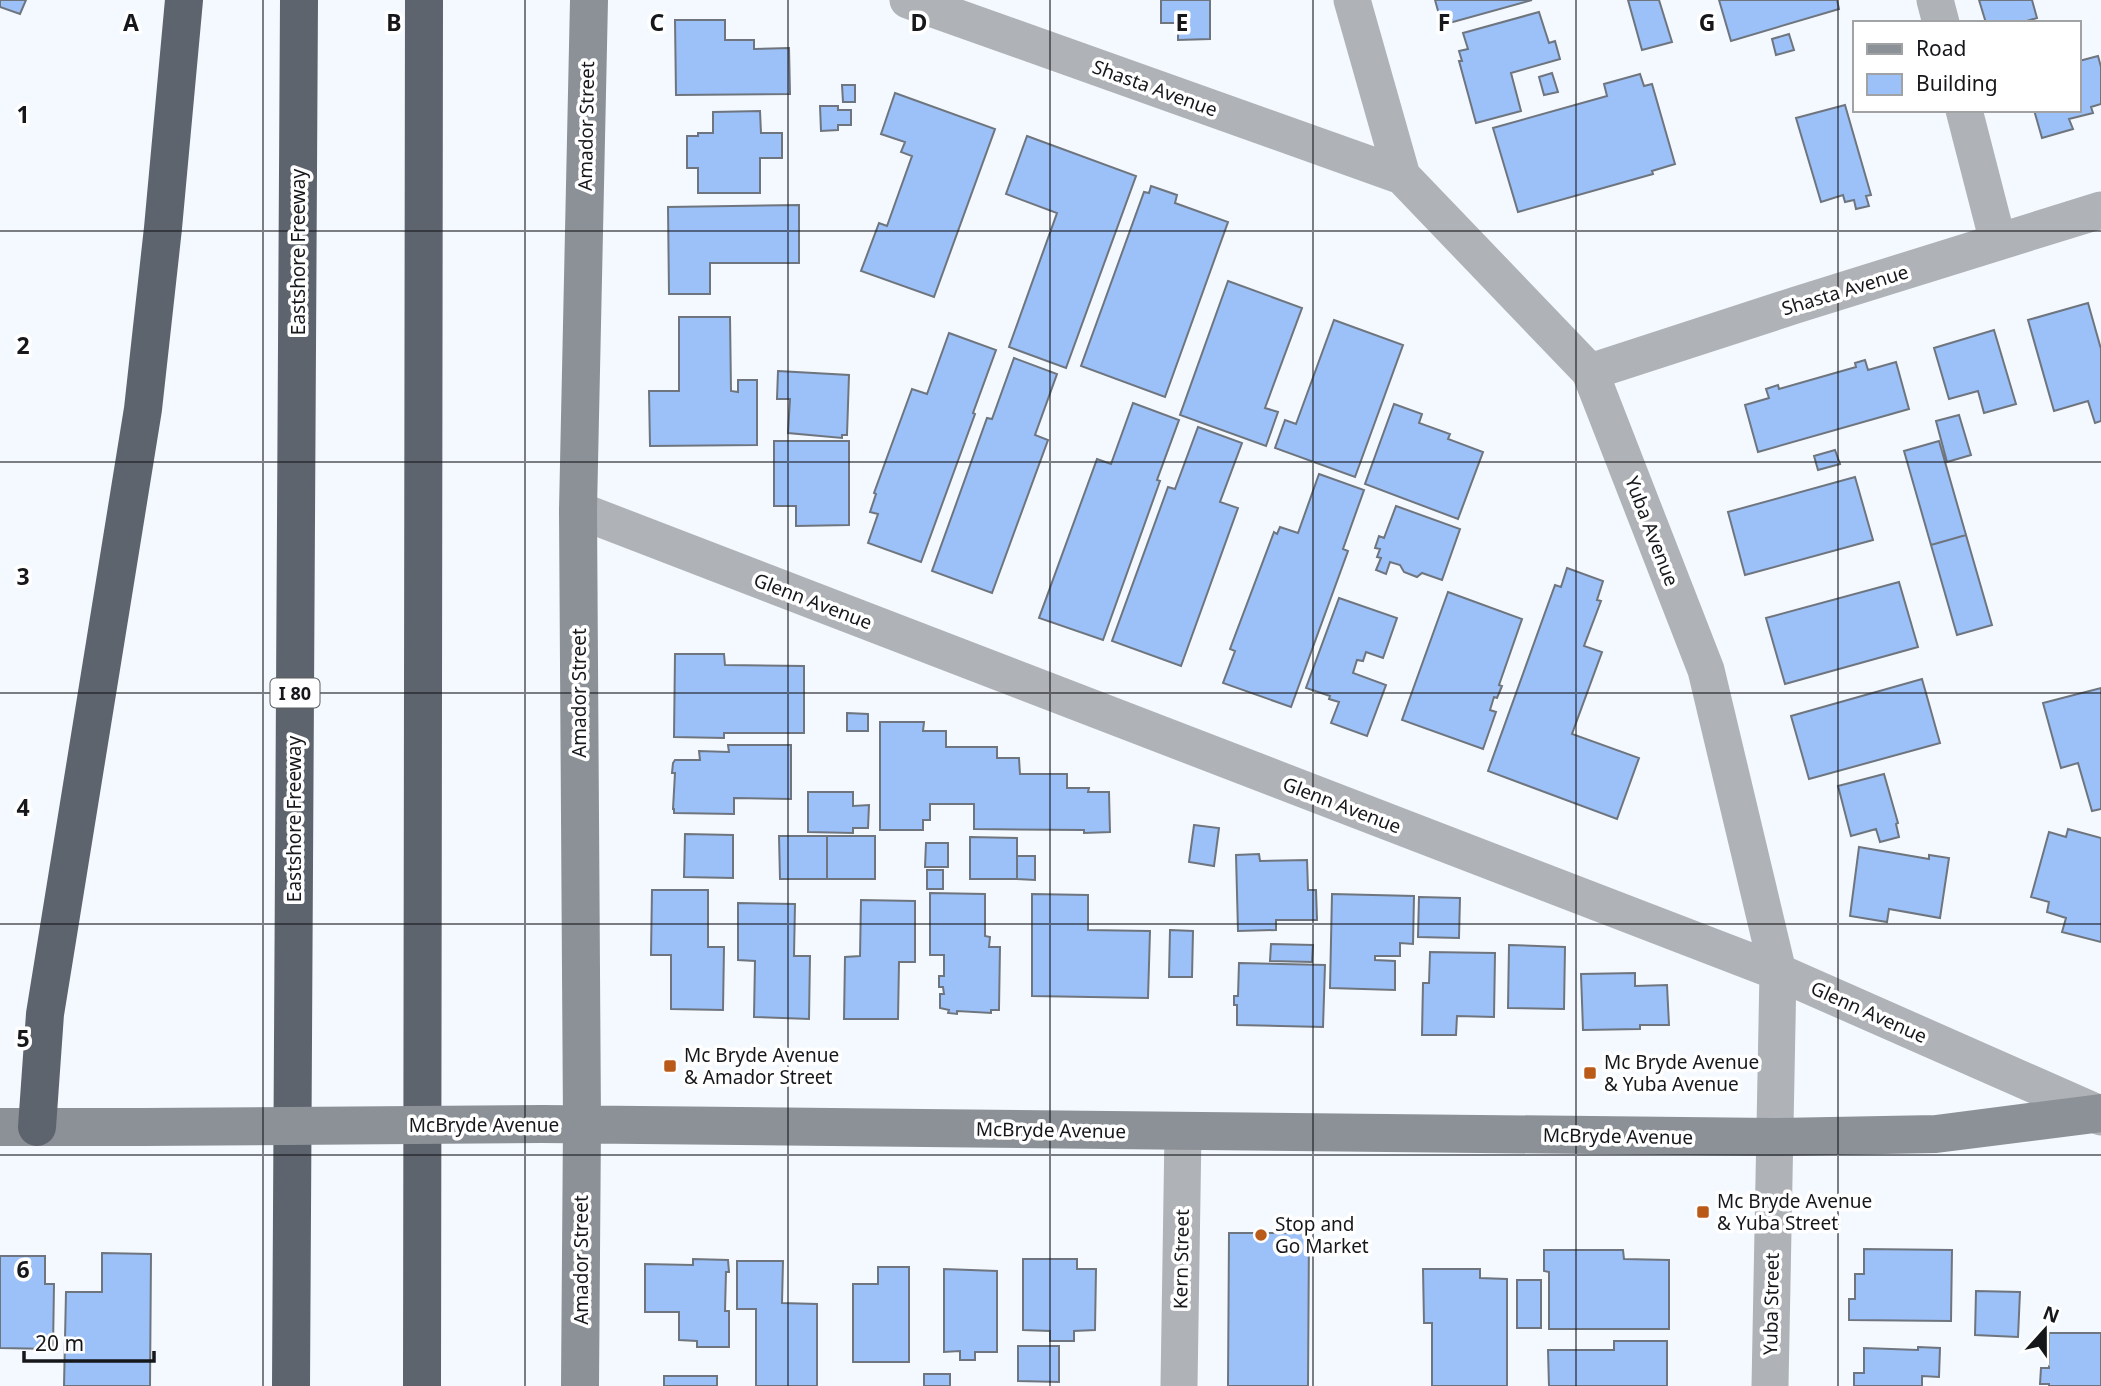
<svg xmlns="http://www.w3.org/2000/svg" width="2101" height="1386" font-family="'Noto Sans',sans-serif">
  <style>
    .building { fill: #9cc0f8; stroke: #6e757e; stroke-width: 2 }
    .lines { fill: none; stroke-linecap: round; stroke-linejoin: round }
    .street { stroke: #afb2b7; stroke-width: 37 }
    .secondary { stroke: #8c9197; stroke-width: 38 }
    .highway { stroke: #5e646d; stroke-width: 38 }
    .secondary-bridge { stroke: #8c9197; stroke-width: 38 }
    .grid { fill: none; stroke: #15171b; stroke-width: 2; stroke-opacity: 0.55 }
    .poi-dot { fill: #ba5a19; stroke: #fff; stroke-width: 2.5 }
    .labels { text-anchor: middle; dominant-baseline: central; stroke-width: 7; stroke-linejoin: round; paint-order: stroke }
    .shield { fill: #fff; stroke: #5b5d5f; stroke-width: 2 }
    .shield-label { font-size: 18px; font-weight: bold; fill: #15171b }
    .street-label { font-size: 19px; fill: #15171b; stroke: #fff }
    .poi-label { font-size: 19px; fill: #15171b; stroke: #fff; text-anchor: start }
    .grid-label { font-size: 23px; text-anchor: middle; font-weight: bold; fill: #15171b; stroke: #fff; stroke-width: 7; stroke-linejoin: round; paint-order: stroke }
  </style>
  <rect width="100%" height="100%" fill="#f4f9ff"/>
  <!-- building -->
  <path class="building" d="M0 0H26L20 14 0 7Z
    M1161 0H1210V39L1178 40V23H1161Z
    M1435 0H1532L1442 25Z
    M1628 0H1659L1672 42 1642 50Z
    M1719 0H1837L1839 9 1731 41Z
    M1979 0H2032L2037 18 2020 23H1986Z
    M1539 12 1549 43 1555 41 1560 59 1511 73 1521 111 1476 123 1459 61H1462L1459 51 1468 49 1463 33Z
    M675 20H725V40H754V49L789 48 790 94 676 95Z
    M1789 34 1794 50 1776 55 1772 39Z
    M2098 56 2101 67V104L2091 107 2093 113 2069 119 2073 129 2042 138 2034 110H2078V58L2079 61Z
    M1552 73 1558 92 1544 95 1539 77Z
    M1640 74 1644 86 1652 84 1675 164 1652 171 1653 174 1518 212 1493 128 1607 96 1604 84Z
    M842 85H855V102H843Z
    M895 93 995 129 934 297 861 271 879 223 887 226 912 156 901 152 905 142 881 134Z
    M1845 105 1871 195 1866 196 1869 206 1856 209 1854 200 1845 202 1843 195 1821 202 1796 118Z
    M820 106H838V110H851V125H838V130L821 131Z
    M760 111 761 133H782V158H760V193H698V168H687V136H698V133H713V112Z
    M1027 136 1136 176 1066 368 1009 347 1057 213 1006 194Z
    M1151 186 1177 195 1175 203 1228 222 1165 397 1081 366 1144 192 1149 193Z
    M799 205V263H710V294H669L668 207Z
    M1228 281 1302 308 1265 408 1278 412 1266 446 1180 415Z
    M2088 303 2101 349V421L2095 423 2088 401 2054 411 2028 320Z
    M679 317H730L731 391 738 392V380H757V445L650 446 649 391H679Z
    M1334 320 1403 345 1355 477 1275 448 1285 420 1296 424Z
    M1994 330 2016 404 1984 413 1978 391 1949 399 1934 348Z
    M949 333 996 350 973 413 975 414 921 562 868 543 878 514 870 512 876 494 874 493 912 389 927 394Z
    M1014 358 1057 374 1035 435 1048 440 992 593 932 571 987 418 992 419Z
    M1865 360 1868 370 1896 362 1909 409 1758 452 1745 405 1769 398 1766 389 1778 385 1779 389 1856 367 1855 363Z
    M778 371 849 375 847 435H842V438L788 433 790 399H777Z
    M1133 403 1179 420 1157 480 1160 481 1103 640 1039 618 1097 459 1111 464Z
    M1394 404 1422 414 1419 423 1450 434 1448 439 1483 452 1458 519 1365 484Z
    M1959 415 1971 455 1947 462 1936 421Z
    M1198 427 1242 443 1220 502 1238 508 1181 666 1112 641 1168 487 1175 489Z
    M774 441H849V525L796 526V506H774Z
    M1939 441 1966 535 1931 545 1904 451Z
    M1835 450 1840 464 1818 470 1814 456Z
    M1319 474 1364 490 1343 549 1348 551 1291 707 1223 683 1235 651 1230 649 1274 532 1277 534 1280 527 1298 533Z
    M1855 477 1873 540 1745 575 1728 512Z
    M1396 506 1460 529 1442 580 1422 573 1417 577 1404 572 1400 565 1390 562 1386 574 1376 570 1381 558 1377 557 1380 549 1375 548 1379 536 1384 538Z
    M1966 535 1992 625 1957 635 1931 545Z
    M1567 568 1603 581 1597 600 1601 601 1584 646 1602 652 1572 734 1639 758 1617 819 1488 771 1555 585 1561 587Z
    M1899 582 1918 647 1785 684 1766 618Z
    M1448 592 1522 619 1499 685 1502 686 1497 698 1494 697 1490 710 1496 712 1483 749 1402 720Z
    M1339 598 1397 618 1383 658 1366 652 1363 661 1357 660 1353 673 1386 685 1367 736 1331 723 1339 702 1329 699 1330 696 1306 688Z
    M675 654H724L725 665 804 666V733H724V738L674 737Z
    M1922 679 1940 743 1809 779 1791 716Z
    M2101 688V809L2092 811 2078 763 2061 768 2043 703Z
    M847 713 868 714V731H847Z
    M880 722H924L923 731H946V747H997V758H1019L1020 774H1067V788H1089L1088 792H1109L1110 832 1084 833V830L974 829V804H930V820H923V830H880Z
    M728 745H791V799L734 798V814L674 813V809H673L675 773H672L673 763 675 760H700L699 751 729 752Z
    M1884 774 1898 823 1896 824 1899 837 1880 842 1876 829 1851 836 1838 786Z
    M808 792H853V806L869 805 868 828H853V833L808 832Z
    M1194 825 1219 828 1214 866 1189 862Z
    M2068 829 2101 838V942L2062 932 2066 918 2047 912 2049 902 2031 897 2049 832 2066 837Z
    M685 834 733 835V878L684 877Z
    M779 836H827V879H780Z
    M827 836H875V879H827Z
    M970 837 1017 838V879H970Z
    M926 843H948V867H925Z
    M1859 847 1929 859V855L1949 858 1940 918 1889 909 1887 922 1850 916Z
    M1259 854 1260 861 1307 860 1308 890H1316L1317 920H1276V930L1238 931 1236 855Z
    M1017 856H1035V880L1017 879Z
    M927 870H943V889H927Z
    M652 890H708V947H724L723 1010 671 1009V955H651Z
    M930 893 985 894V936L990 937 989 947H1000L999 1010H991V1013L957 1011V1014L948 1013 949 1010 940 1008V994H944L943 987H939V976H944V955H930Z
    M1032 894 1088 895V930L1150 931 1148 998 1032 996Z
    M1332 894 1414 896 1413 944 1400 943V956H1375V960L1395 961V990L1330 988Z
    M1419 897 1460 898 1459 938 1418 937Z
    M861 900 915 901V962H899L898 1019H844L845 957 860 956Z
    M738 903 795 904 794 956H810L809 1019 754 1017 755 961 738 960Z
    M1170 930 1193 931 1192 977H1169Z
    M1271 944 1313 945 1312 962 1270 961Z
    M1509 945 1565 947 1564 1009 1508 1008Z
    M1430 952 1495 953 1494 1017 1457 1016 1456 1035H1422L1423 983H1429Z
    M1239 963 1325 965 1323 1027 1237 1025V1005H1234V996H1238Z
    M1635 973V986L1667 985 1669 1025H1640V1029L1583 1030 1581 974Z
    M1229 1233H1309L1308 1386H1228Z
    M1864 1249 1952 1250 1951 1321 1849 1320V1299H1855V1274H1864Z
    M1544 1250H1623L1624 1259 1669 1260V1329H1549V1272L1544 1271Z
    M102 1253 151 1254 150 1386H64L66 1292H102Z
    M0 1256H45V1284H54L53 1349 0 1348Z
    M693 1259 728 1260 729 1272H726L725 1311H729V1347H697V1341L679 1340V1312H645V1264L693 1265Z
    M1023 1259H1077V1269H1096L1095 1330 1074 1331V1341H1050V1331L1023 1330Z
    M737 1261H783L782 1303 817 1304V1386H756V1309H737Z
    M878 1267H909V1362H853V1284H878Z
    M944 1269 997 1271V1352H975V1360H960V1351L944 1352Z
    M1423 1269H1480V1278L1507 1279V1386H1432V1323H1424Z
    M1517 1280H1541V1328H1517Z
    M1976 1291 2020 1292 2018 1337 1975 1335Z
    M2049 1333H2101V1386H2049V1384H2040L2041 1368H2049Z
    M1614 1341H1667V1386H1549L1548 1350H1614Z
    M1018 1346H1059V1382L1018 1381Z
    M1918 1347 1940 1348 1939 1377 1922 1376V1386H1854V1373H1864V1348L1918 1350Z
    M924 1374H950V1386H924Z
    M664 1376H717V1386H664Z"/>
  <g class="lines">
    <!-- street -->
    <path class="street" d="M908 0 1402 176
      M1352 0 1402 176 1590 372 1706 670 1778 972 1770 1386
      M1935 0 1941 23
      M1964 110 1998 242
      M1590 372 1796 305 2101 210
      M578 510 1778 972 2100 1114 2101 1117
      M1179 1386 1183 1132"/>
    <!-- secondary -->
    <path class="secondary" d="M542 1124 1774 1137 1936 1134 2101 1113
      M0 1127H143
      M580 1386 582 1124 578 510 589 0"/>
    <!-- highway -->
    <path class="highway" d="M37 1127 45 1014 143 409 163 228 184 0
      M291 1386 299 0
      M422 1386 424 0"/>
    <!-- secondary-bridge -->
    <path class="secondary-bridge" d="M143 1127 542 1124"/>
  </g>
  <!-- grid -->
  <path class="grid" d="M263 0V1386M525 0V1386M788 0V1386M1050 0V1386M1313 0V1386M1576 0V1386M1838 0V1386M0 231H2101M0 462H2101M0 693H2101M0 924H2101M0 1155H2101"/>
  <!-- markers -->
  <g class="poi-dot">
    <rect x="663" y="1059" width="14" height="14" rx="3.5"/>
    <rect x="1583" y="1066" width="14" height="14" rx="3.5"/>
    <rect x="1696" y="1205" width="14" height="14" rx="3.5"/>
    <circle cx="1261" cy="1235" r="7"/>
  </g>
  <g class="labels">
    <!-- shield labels -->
    <rect class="shield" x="270.5" y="678.5" width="49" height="29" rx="5"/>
    <g class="shield-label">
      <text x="295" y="693">I 80</text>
    </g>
    <!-- street labels -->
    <g class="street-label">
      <text transform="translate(1155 88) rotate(20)">Shasta Avenue</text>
      <text transform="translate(586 126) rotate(-89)">Amador Street</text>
      <text transform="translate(298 252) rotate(-90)">Eastshore Freeway</text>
      <text transform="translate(1845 290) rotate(-17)">Shasta Avenue</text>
      <text transform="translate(1652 531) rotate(69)">Yuba Avenue</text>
      <text transform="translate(813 601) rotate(21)">Glenn Avenue</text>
      <text transform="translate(579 693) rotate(-90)">Amador Street</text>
      <text transform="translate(1342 805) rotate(21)">Glenn Avenue</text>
      <text transform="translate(294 819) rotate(-90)">Eastshore Freeway</text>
      <text transform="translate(1869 1012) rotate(24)">Glenn Avenue</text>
      <text x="484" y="1125">McBryde Avenue</text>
      <text transform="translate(1051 1130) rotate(1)">McBryde Avenue</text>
      <text transform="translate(1618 1136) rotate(1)">McBryde Avenue</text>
      <text transform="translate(1181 1259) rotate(-89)">Kern Street</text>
      <text transform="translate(581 1260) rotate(-90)">Amador Street</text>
      <text transform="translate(1771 1304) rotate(-89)">Yuba Street</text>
    </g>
    <!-- poi labels -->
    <g class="poi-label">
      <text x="684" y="1055">Mc Bryde Avenue<tspan x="684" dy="22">&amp; Amador Street</tspan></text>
      <text x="1604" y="1062">Mc Bryde Avenue<tspan x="1604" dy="22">&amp; Yuba Avenue</tspan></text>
      <text x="1717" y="1201">Mc Bryde Avenue<tspan x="1717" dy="22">&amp; Yuba Street</tspan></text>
      <text x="1275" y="1224">Stop and<tspan x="1275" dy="22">Go Market</tspan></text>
    </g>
  </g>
  <g class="grid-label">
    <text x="131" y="31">A</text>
    <text x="394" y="31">B</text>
    <text x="657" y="31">C</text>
    <text x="919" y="31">D</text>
    <text x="1182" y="31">E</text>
    <text x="1444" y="31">F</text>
    <text x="1707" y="31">G</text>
    <text x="23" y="123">1</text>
    <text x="23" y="354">2</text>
    <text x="23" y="585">3</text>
    <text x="23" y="816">4</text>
    <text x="23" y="1047">5</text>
    <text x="23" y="1278">6</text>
  </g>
  <!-- legend -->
  <rect x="1853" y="21" width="228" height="91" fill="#ffffff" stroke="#a1a2a4" stroke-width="2"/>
  <rect x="1867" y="44" width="35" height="10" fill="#8c9197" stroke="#a1a2a4" stroke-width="2"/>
  <text x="1916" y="56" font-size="21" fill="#15171b">Road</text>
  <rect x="1867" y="74" width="35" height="21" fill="#9cc0f8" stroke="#a1a2a4" stroke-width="2"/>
  <text x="1916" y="91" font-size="21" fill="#15171b">Building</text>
  <!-- north arrow -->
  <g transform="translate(2045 1330) rotate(21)" stroke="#ffffff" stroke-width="5" paint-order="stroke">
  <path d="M0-5L12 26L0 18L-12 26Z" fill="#15171b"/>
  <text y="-10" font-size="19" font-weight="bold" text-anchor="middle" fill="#15171b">N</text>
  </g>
  <!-- scale -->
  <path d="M24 1351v10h130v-10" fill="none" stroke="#15171b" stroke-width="3.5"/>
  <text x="35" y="1351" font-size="21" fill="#15171b" stroke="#ffffff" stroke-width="5" paint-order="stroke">20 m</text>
</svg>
